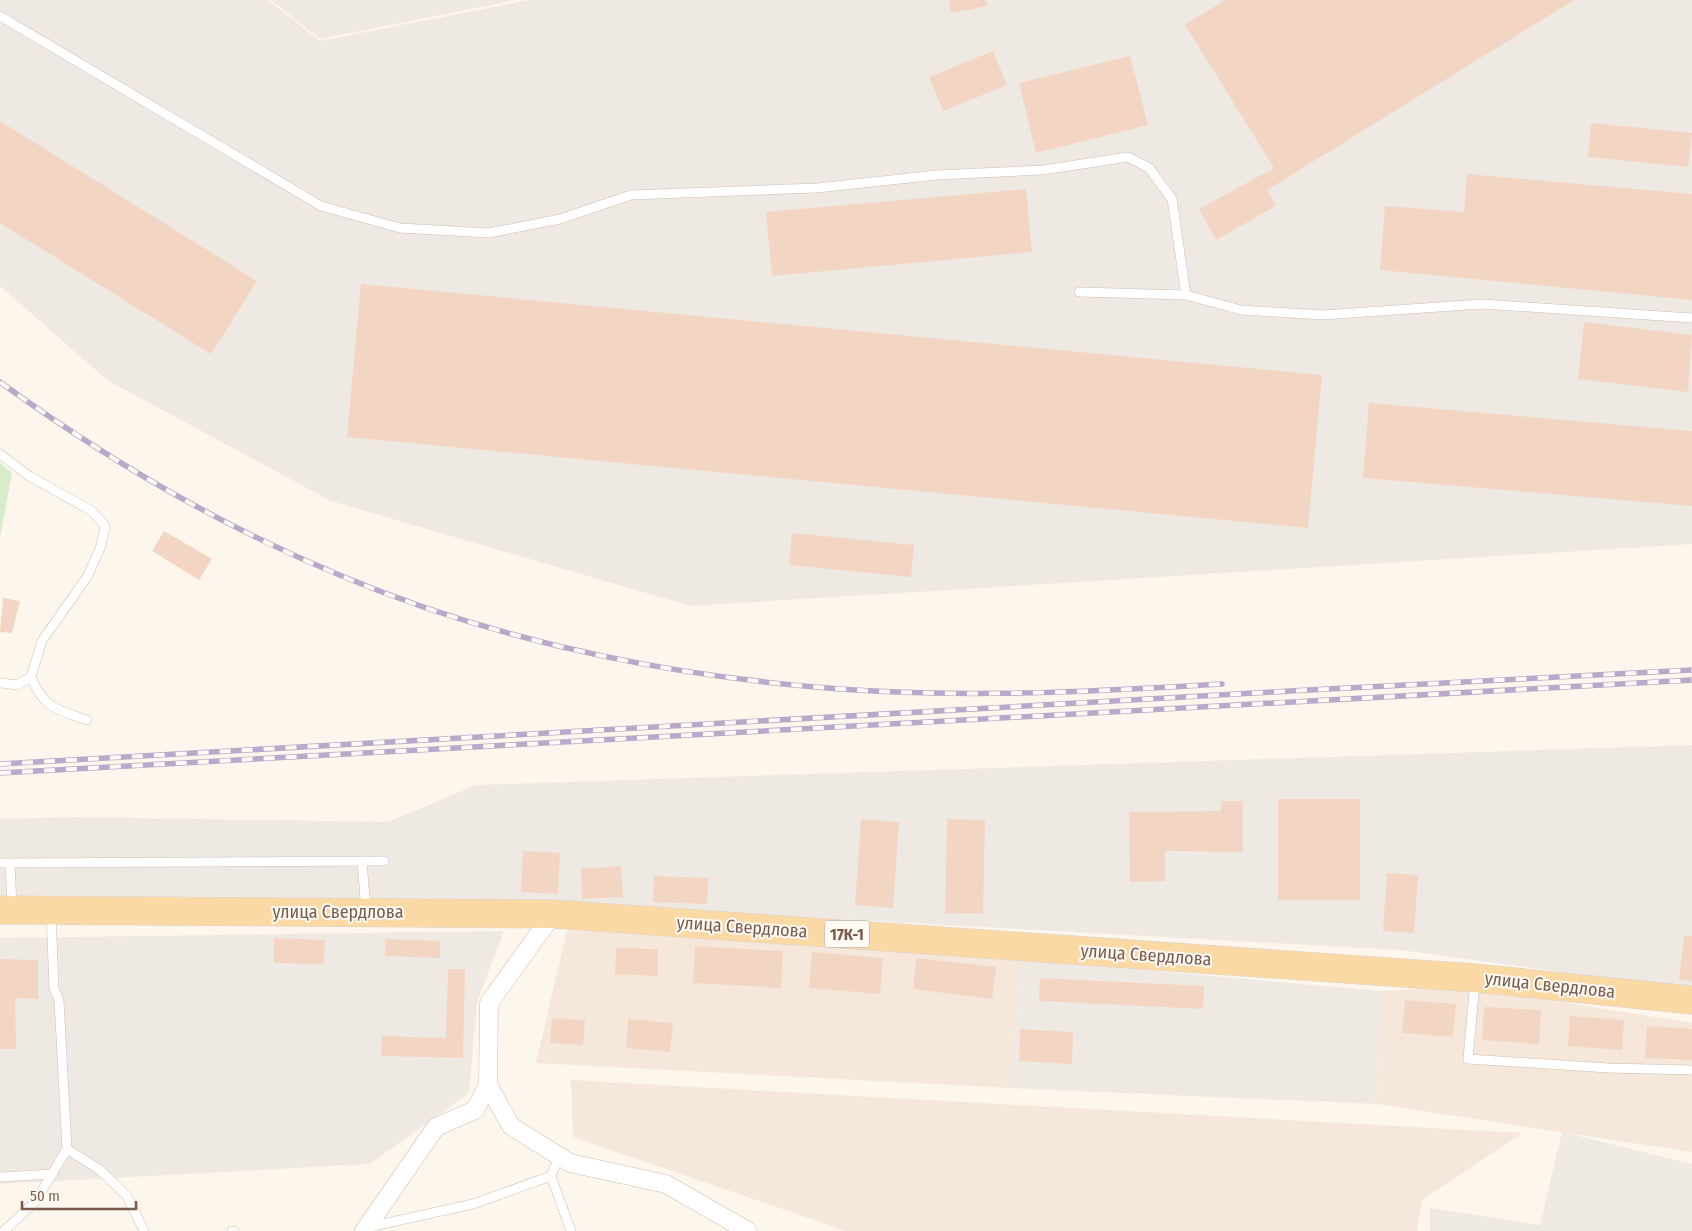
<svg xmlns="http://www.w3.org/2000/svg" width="1692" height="1231" font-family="'Fira Sans Condensed',sans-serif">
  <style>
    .residential { fill: #f5e8da }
    .industrial { fill: #efe9e4 }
    .green { fill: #d8ecc9 }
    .building { fill: #f3d5c3 }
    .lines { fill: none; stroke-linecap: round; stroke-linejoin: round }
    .service-casing { stroke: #d1beb0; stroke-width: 10 }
    .minor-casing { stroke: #d1beb0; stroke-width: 19 }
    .primary-casing { stroke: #dad1cd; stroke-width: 29 }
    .service { stroke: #fff; stroke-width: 9 }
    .minor { stroke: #fff; stroke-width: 18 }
    .primary { stroke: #fbd9a5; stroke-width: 28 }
    .rail-casing { stroke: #b9a8c9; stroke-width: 5.5 }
    .rail { stroke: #fffaf3; stroke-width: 4; stroke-dasharray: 11; stroke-linecap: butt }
    .labels { text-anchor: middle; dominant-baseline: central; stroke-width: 4; stroke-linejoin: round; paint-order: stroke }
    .shield { fill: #fffaf3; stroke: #a28b7f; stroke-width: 1 }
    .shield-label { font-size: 16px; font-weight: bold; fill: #7a5c4d }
    .street-label { font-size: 18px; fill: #7a5c4d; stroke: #fffaf3 }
  </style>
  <rect width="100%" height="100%" fill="#fdf6ec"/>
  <!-- residential -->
  <path class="residential" d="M567 930 1021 959 1010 1088 536 1063Z
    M1461 986 1692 1023V1152L1377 1104 1381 991Z
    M571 1080 1522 1133 1422 1200 1417 1231H846L573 1137Z"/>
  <!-- industrial -->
  <path class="industrial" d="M0 0H268L320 41 529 0H1692V544L691 606 331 501 107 380 0 286Z
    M271 0H516L320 39Z
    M1692 745V990L1401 950 475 899 0 900V819L75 817 388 822 476 785Z
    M504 931 477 1002 469 1093 370 1164 0 1184V938Z
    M1021 959 1381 991 1377 1104 1010 1088Z
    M1562 1132 1692 1164V1231H1430V1208L1540 1225Z"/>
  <!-- green -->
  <path class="green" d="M0 463 12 473 0 538Z"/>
  <!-- building -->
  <path class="building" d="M949 0H986L987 6 951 13Z
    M1225 0H1574L1267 190 1276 206 1216 240 1199 209 1274 168 1185 25Z
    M993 51 1007 85 943 111 929 77Z
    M1130 56 1148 125 1036 153 1019 83Z
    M0 121 257 281 211 354 0 223Z
    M1591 123 1692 133 1688 167 1588 157Z
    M1467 174 1692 194V300L1380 270 1385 206 1464 212Z
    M1026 189 1032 252 772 276 766 212Z
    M361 284 1322 375 1308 528 347 437Z
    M1584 322 1692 335 1688 392 1578 379Z
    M1369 403 1692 431V506L1363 478Z
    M164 531 212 559 199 580 152 551Z
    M792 533 914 545 911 577 789 565Z
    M3 598 20 601 12 633 0 632Z
    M1278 799H1360V900H1278Z
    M1221 801H1243V852L1165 851V881L1130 882 1129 812 1221 811Z
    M861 819 899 822 893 908 855 905Z
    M947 819 985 820 983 914 945 913Z
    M523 851 560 853 558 894 521 892Z
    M621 866 623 897 582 899 581 869Z
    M1387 873 1418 875 1414 933 1383 931Z
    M654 876 708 878 707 904 653 902Z
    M1684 936H1692V981L1679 979Z
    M274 938 325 940 324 964 274 963Z
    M385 939 440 941V958L385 956Z
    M695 946 783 951 781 988 693 983Z
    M616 948 658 949V976L615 974Z
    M812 952 883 958 880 994 809 988Z
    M916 958 996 967 992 999 913 989Z
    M0 959 38 960V999L15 998 16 1049H0Z
    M448 969H465L463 1058 381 1056 382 1036 446 1038Z
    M1040 978 1204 986 1203 1009 1039 1001Z
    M1405 1000 1456 1004 1453 1037 1402 1033Z
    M1484 1007 1541 1010 1539 1044 1482 1040Z
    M1570 1016 1624 1020 1622 1050 1568 1046Z
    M552 1018 585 1020 583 1045 550 1043Z
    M628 1019 673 1023 670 1052 626 1048Z
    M1647 1026 1692 1029V1060L1645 1058Z
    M1020 1029 1073 1032 1072 1064 1019 1061Z"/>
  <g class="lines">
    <defs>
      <path id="service" d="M0 16 321 206 400 228 489 233 560 219 631 195 817 188 937 175 1043 170 1128 157 1149 168 1172 199 1186 295
        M1079 292 1186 295 1241 310 1323 315 1482 304 1692 318
        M0 454 29 476 92 511 105 526 101 546 87 577 42 641 31 677 17 685 0 683
        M31 677C45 710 57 709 87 720
        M362 861 366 911
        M0 863 384 861
        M10 863 12 908
        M1475 982 1468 1059 1608 1068 1692 1070
        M67 1149 100 1170 127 1196 144 1231
        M559 1157 551 1176 571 1231
        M0 1177 53 1174
        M369 1227 473 1204 551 1176
        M4 1231 35 1202 67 1149 59 1000 54 988 51 913
        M232 1231H234"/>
      <path id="minor" d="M553 914 489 1003 488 1085 511 1126 570 1163 666 1184 748 1231
        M364 1231 436 1127 475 1110 488 1085"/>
      <path id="primary" d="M0 910 553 914 1475 978 1692 1000"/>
    </defs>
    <!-- service casing -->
    <use href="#service" class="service-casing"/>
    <!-- minor casing -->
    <use href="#minor" class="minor-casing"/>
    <!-- primary casing -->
    <use href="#primary" class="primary-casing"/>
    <!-- service -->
    <use href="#service" class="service"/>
    <!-- minor -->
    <use href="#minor" class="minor"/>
    <!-- primary -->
    <use href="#primary" class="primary"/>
    <defs>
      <path id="rail" d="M0 382C105 458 217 524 337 574 505 645 691 681 873 691 990 697 1106 691 1222 684
        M0 764 1290 691 1692 670
        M0 773 1692 680"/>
    </defs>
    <!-- rail casing -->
    <use href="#rail" class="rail-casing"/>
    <!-- rail -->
    <use href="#rail" class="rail"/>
  </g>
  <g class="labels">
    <!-- shield labels -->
    <rect class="shield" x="824.5" y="920.5" width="45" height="27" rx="4"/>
    <g class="shield-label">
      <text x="847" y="934">17К-1</text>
    </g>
    <!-- street labels -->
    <g class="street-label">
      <text x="338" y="912">улица Свердлова</text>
      <text transform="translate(742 927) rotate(4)">улица Свердлова</text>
      <text transform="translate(1146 955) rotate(4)">улица Свердлова</text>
      <text transform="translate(1550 985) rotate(6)">улица Свердлова</text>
    </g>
  </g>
  <!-- scale -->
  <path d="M22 1201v8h114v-8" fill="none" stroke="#7a5c4d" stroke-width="2.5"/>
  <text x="30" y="1201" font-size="15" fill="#7a5c4d" stroke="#fffaf3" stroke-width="4" paint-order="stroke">50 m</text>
</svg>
